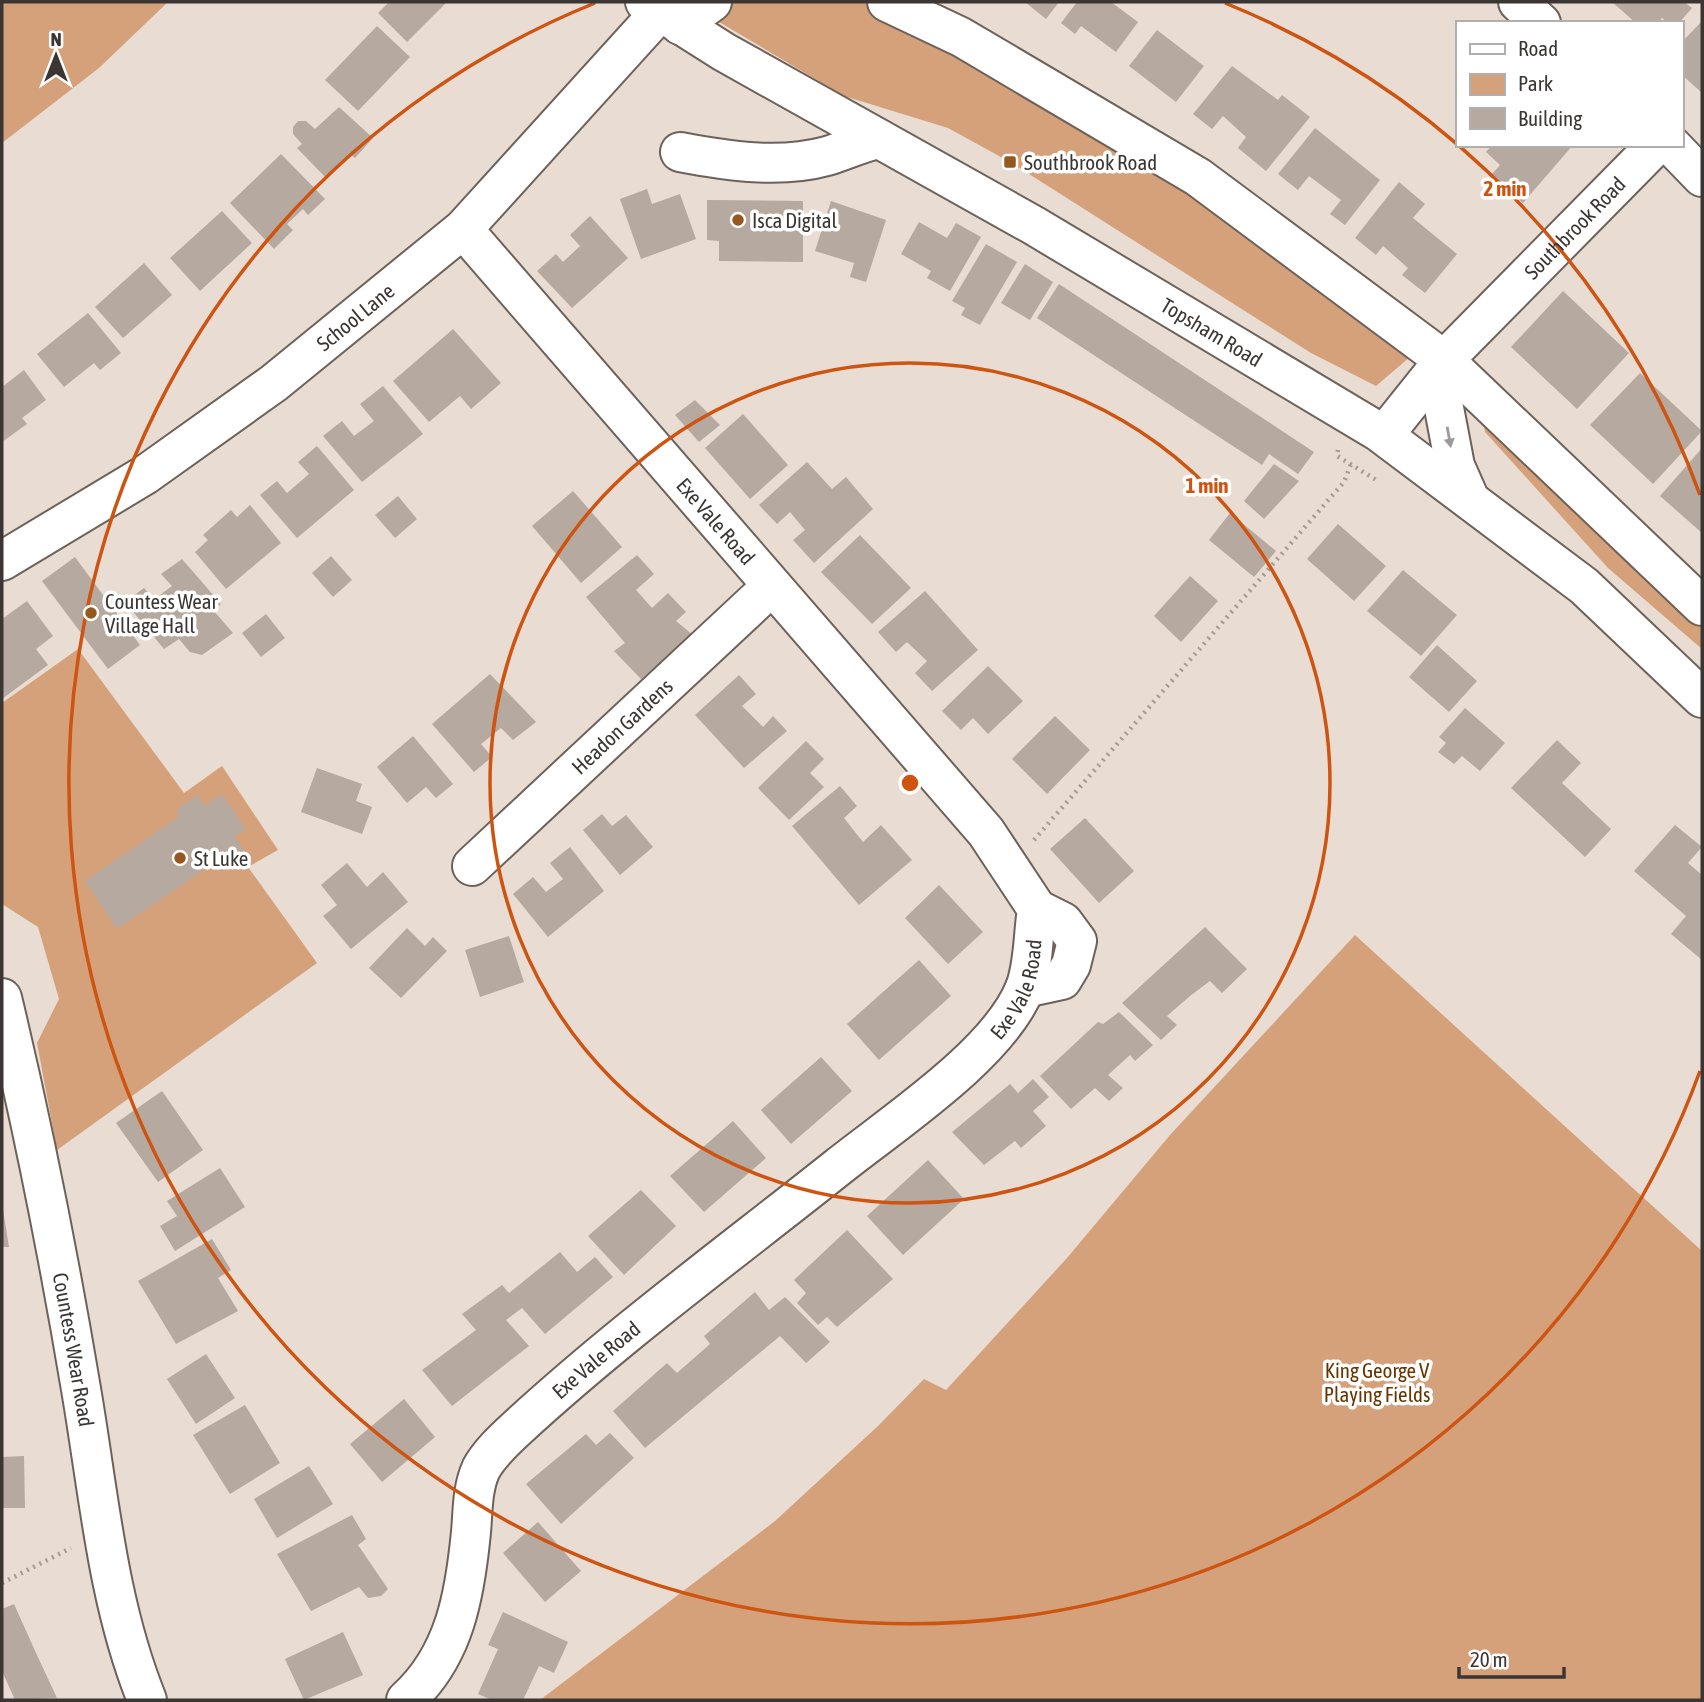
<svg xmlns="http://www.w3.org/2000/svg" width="1704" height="1702" font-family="'Asap Condensed',sans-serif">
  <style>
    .green { fill: #d5a17a }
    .building { fill: #b6a9a0 }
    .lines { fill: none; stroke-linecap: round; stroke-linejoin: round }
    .minor-casing { stroke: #6d625a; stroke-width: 42 }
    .major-casing { stroke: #6d625a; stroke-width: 42 }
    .path { stroke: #a59b94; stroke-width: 4.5; stroke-dasharray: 2 5; stroke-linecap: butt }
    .minor { stroke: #fff; stroke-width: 38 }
    .major { stroke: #fff; stroke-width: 38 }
    .oneway { fill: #9d9a99 }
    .ring { fill: none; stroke: #ce5412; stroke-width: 3.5 }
    .poi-dot { fill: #96581e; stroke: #fff; stroke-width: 2.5 }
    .labels { text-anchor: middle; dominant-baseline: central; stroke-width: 7; stroke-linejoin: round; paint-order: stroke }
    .poi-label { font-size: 21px; fill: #3b3633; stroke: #fff; text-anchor: start }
    .street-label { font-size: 21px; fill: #3b3633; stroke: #fff }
    .park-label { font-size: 21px; fill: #663500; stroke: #fff }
    .centre { fill: #ce5412; stroke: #fff; stroke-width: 3.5 }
    .ring-label { font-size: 21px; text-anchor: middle; font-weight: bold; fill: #ce5412; stroke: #fff; stroke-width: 7; stroke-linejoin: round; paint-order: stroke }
  </style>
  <rect width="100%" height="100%" fill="#e9dcd2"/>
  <!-- green -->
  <path class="green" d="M2 2H168L99 68 2 143Z
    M731 2H863L1034 90 1214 196 1411 356 1376 386 1311 353 1010 162 948 128 844 96 709 16Z
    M1481 408 1702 626V649L1608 568 1485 432Z
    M78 649 184 793 222 766 278 850 248 867 317 963 57 1150 37 1043 59 999 38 927 2 904V703Z
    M1355 935 1702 1251V1700H540L775 1521 878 1426 924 1379 946 1390 1067 1258 1170 1135Z"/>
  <!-- building -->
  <path class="building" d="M389 2H447L407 42 378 13Z
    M1025 2H1059L1046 19Z
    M1077 2H1111L1138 22 1116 52 1081 26 1075 34 1061 23Z
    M1612 2H1684L1692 8 1679 23H1668L1662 18 1658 23H1636Z
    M1702 21V93L1681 74V43Z
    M377 26 410 57 358 111 325 80Z
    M1157 30 1204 66 1176 102 1129 66Z
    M1232 66 1278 100 1282 95 1310 117 1266 171 1238 148 1246 137 1223 116 1212 129 1193 114Z
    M339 107 373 138 355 158 350 154 326 178 297 148 302 144 293 134V127L298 121H306L315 129Z
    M1315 128 1380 180 1345 225 1330 214 1341 200 1309 176 1298 190 1278 174Z
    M1492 145H1573L1523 203 1491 175 1500 165 1486 152Z
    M281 154 325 199 308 215 303 209 287 224 293 230 274 249 230 203Z
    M1399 182 1425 204 1413 218 1457 254 1425 293 1402 275 1408 268 1383 246 1376 255 1355 238Z
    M647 189 652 204 680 194 696 239 641 259 620 199Z
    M707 200 803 201V262L719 261V241L707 240Z
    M831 201 886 220 866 282 850 277 854 263 815 251Z
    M222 211 252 243 200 291 170 258Z
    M590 216 628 258 572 308 537 271 556 254 563 262 580 246 570 235Z
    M919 222 947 238 956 223 981 237 950 291 927 278 931 271 901 254Z
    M986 244 1017 262 980 325 961 315 965 308 952 301Z
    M144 263 172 295 123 338 95 307Z
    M1025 264 1053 282 1030 320 1001 303Z
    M1059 284 1314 452 1298 474 1269 454 1262 465 1037 318Z
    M1563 291 1629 353 1577 409 1511 347Z
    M88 313 121 353 100 370 94 363 64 387 37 354Z
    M453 329 501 383 471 409 460 396 429 422 393 381Z
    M24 370 46 400 22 418 27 424 2 442V387Z
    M1640 373 1702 431 1653 484 1590 425Z
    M383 386 423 434 362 482 323 436 342 421 354 436 374 421 360 404Z
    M695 400 720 425 699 442 675 415Z
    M743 414 788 465 750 499 705 448Z
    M317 446 354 490 297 538 260 495 277 481 287 493 309 474 298 462Z
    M1702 448V533L1660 496Z
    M807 462 832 489 846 477 873 509 814 563 793 540 805 530 790 512 777 524 759 505Z
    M1274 464 1299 481 1264 519 1244 501Z
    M573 491 622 547 581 583 532 526Z
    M398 496 417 519 395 538 375 515Z
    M250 505 281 543 226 589 195 552 208 540 203 535 231 510 237 517Z
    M1230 513 1276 551 1254 577 1209 540Z
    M1338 524 1386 566 1354 601 1307 559Z
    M860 535 911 588 872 624 821 572Z
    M637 555 654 574 636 590 652 608 668 593 686 612 676 621 693 635 641 679 614 651 625 643 586 597Z
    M331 556 352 580 333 597 312 573Z
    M75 557 140 645 108 669 42 581Z
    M182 559 221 604 213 610 233 633 202 655 190 652 179 639 164 649 125 602 144 588 154 600 164 592 172 586 161 574Z
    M1403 570 1457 615 1421 656 1367 611Z
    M1190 576 1218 601 1181 642 1154 616Z
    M925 591 978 650 932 691 915 673 927 661 907 642 896 652 878 632Z
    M27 601 53 636 36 649 48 665 2 699V619Z
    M266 614 285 638 261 657 242 633Z
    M1437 645 1477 681 1449 712 1409 677Z
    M988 666 1023 701 988 734 973 718 961 730 942 711Z
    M490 674 536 722 513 740 501 728 481 744 492 757 474 772 432 724Z
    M739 675 756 694 742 706 763 727 773 716 787 731 744 768 695 715Z
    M1465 708 1505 743 1480 771 1462 756 1454 764 1438 752 1446 743 1439 737Z
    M1055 716 1090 750 1047 794 1012 759Z
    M413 736 453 784 436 798 426 787 407 803 377 767Z
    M1557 740 1581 763 1562 783 1611 829 1585 857 1511 788Z
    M806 741 824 759 810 773 824 787 789 820 758 788Z
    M317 768 362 784 356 801 372 807 362 834 301 812Z
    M840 786 857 806 844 818 863 842 881 825 912 860 859 905 792 826Z
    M222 794 246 829 235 837 247 854 220 872 214 863 117 929 85 881 180 816 176 810 198 795 205 806Z
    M602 814 612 826 626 815 653 847 620 875 583 830Z
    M1085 818 1134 871 1099 903 1050 849Z
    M1675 825 1702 847 1688 863 1702 875V960L1671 934 1686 916 1634 871Z
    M570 847 604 891 548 937 513 894 533 877 546 892 563 879 550 863Z
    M347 863 367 887 383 872 408 902 351 949 323 916 337 905 321 885Z
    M939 885 983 932 948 964 905 918Z
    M1205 927 1247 969 1222 993 1210 981 1190 996 1167 1016 1177 1025 1161 1040 1122 1003Z
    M407 928 425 946 433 937 447 951 401 998 369 968Z
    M509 936 524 982 480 997 465 950Z
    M919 960 951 996 879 1060 847 1024Z
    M1119 1012 1153 1045 1135 1061 1130 1055 1108 1075 1123 1088 1109 1101 1095 1088 1071 1109 1040 1076 1098 1022 1103 1024Z
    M821 1057 852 1091 791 1144 761 1110Z
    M1033 1079 1049 1097 1033 1111 1046 1126 1021 1148 1015 1141 984 1165 952 1132 1010 1084 1018 1093Z
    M162 1091 203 1150 158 1182 116 1123Z
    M733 1121 766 1158 704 1212 670 1176Z
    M928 1160 964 1199 903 1255 867 1216Z
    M220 1168 245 1207 175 1251 160 1226 177 1216 167 1201Z
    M641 1190 676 1226 624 1275 588 1236Z
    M2 1203 9 1247H2Z
    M847 1230 893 1279 837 1327 827 1317 818 1325 797 1303 806 1293 794 1280Z
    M212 1239 231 1270 218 1278 238 1311 176 1344 138 1281Z
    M560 1252 577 1272 595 1257 613 1277 545 1334 522 1308 506 1320 529 1346 452 1406 422 1370 476 1330 462 1314 502 1285 509 1293Z
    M755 1292 769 1310 785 1297 830 1342 806 1363 780 1336 645 1448 613 1411 667 1363 677 1373 710 1344 704 1336Z
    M206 1354 235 1398 196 1424 167 1379Z
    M404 1399 435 1437 382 1482 350 1444Z
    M245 1405 280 1463 230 1494 193 1435Z
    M610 1433 634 1458 561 1524 526 1484 586 1434 596 1445Z
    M24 1456 25 1508H2V1457Z
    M309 1466 333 1504 277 1538 254 1499Z
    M352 1515 366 1539 358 1545 388 1589 381 1596 368 1598 359 1587 311 1611 277 1554Z
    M538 1522 581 1571 545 1602 503 1553Z
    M14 1604 36 1653 57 1698 15 1700 2 1671V1609Z
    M503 1612 568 1642 554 1673 539 1666 523 1700H492L478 1694 498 1649 488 1645Z
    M343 1632 363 1675 304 1700 285 1659Z"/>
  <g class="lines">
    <defs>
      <g id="minor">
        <path d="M887 2 961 37 1198 177 1444 360 1702 606"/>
        <path d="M1518 2 1541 23"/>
        <path d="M680 25 712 2"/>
        <path d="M1671 145 1702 177"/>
        <path d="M680 152C727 161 780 169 827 156 844 151 860 143 879 139"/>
        <path d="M1437 371 1455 466 1470 500"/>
        <path id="s1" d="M1384 435 1444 360 1656 145"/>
        <path id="s2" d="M2 561 145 475 274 383 463 229 659 13"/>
        <path id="s3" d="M472 866 772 586"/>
        <path d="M1025 988 1062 980 1071 965 1077 941 1063 922 1037 909"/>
        <path id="s4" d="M2 998C33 1127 59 1258 81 1389 99 1494 107 1601 147 1700"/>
        <path id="s5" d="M406 1700C455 1656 465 1594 471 1532 473 1510 472 1489 481 1469 489 1454 504 1440 516 1429 618 1335 730 1253 838 1167 893 1123 999 1054 1025 988 1034 965 1033 934 1037 909L986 832 463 229"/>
      </g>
      <g id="major">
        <path id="s6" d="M645 2 724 52 1033 225 1379 432 1584 586 1702 698"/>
      </g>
    </defs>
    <!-- minor casing -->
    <use href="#minor" class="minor-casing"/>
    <!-- major casing -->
    <use href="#major" class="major-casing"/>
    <!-- path -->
    <path class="path" d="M1338 450 1337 456 1378 481
      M1034 840 1344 482 1351 464
      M2 1583 71 1548"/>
    <!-- minor -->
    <use href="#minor" class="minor"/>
    <!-- major -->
    <use href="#major" class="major"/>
  </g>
  <!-- one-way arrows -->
  <defs><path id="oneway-solid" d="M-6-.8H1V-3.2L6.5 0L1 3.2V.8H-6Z" transform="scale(1.75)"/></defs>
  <use class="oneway" href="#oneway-solid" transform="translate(1449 437) rotate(80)"/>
  <!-- distance rings -->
  <g class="ring">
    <circle cx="910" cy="783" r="420"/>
    <path d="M1700 1071A841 841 0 1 1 595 3M1225 3A841 841 0 0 1 1700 495"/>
  </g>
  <!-- markers -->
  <g class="poi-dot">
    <rect x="1003" y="155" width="14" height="14" rx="3.5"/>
    <circle cx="738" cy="220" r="7"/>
    <circle cx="91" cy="613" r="7"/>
    <circle cx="180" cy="858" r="7"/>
  </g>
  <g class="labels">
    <!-- poi labels -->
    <g class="poi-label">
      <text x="1024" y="162">Southbrook Road</text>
      <text x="752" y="220">Isca Digital</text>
      <text x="105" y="601">Countess Wear<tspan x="105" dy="24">Village Hall</tspan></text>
      <text x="194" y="858">St Luke</text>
    </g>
    <!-- street labels -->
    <g class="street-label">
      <text stroke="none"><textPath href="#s1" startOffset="282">Southbrook Road</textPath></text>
      <text stroke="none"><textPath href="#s2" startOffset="430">School Lane</textPath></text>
      <text stroke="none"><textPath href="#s6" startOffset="656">Topsham Road</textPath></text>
      <text transform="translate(716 521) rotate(49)">Exe Vale Road</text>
      <text stroke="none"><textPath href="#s3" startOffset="205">Headon Gardens</textPath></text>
      <text stroke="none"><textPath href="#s5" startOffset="975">Exe Vale Road</textPath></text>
      <text stroke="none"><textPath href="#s4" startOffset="359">Countess Wear Road</textPath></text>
      <text stroke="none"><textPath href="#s5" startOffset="408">Exe Vale Road</textPath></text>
    </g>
    <!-- park labels -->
    <g class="park-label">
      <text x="1377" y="1370">King George V<tspan x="1377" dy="24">Playing Fields</tspan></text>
    </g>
  </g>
  <circle cx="910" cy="783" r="10" class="centre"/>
  <g class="ring-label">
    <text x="1505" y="196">2 min</text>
    <text x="1207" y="493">1 min</text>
  </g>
  <!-- border -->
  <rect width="1704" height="1702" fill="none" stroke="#3b3633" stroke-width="7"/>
  <!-- legend -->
  <rect x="1456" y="21" width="228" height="126" fill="#ffffff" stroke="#b1afad" stroke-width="2"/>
  <rect x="1470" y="44" width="35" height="10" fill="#ffffff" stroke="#b1afad" stroke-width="2"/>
  <text x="1518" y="56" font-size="21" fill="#3b3633">Road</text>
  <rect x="1470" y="74" width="35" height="21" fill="#d5a17a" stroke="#b1afad" stroke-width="2"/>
  <text x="1518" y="91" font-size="21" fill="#3b3633">Park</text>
  <rect x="1470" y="108" width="35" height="21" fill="#b6a9a0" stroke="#b1afad" stroke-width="2"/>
  <text x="1518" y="126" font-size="21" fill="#3b3633">Building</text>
  <!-- north arrow -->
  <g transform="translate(56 56)" stroke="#ffffff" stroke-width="5" paint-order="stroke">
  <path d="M0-5L12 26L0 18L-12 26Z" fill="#3b3633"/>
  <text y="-10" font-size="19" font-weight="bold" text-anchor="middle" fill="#3b3633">N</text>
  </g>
  <!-- scale -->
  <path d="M1459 1667v10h105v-10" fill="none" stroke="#3b3633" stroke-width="3.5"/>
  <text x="1470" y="1667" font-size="21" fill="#3b3633" stroke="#ffffff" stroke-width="5" paint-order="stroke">20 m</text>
</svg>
